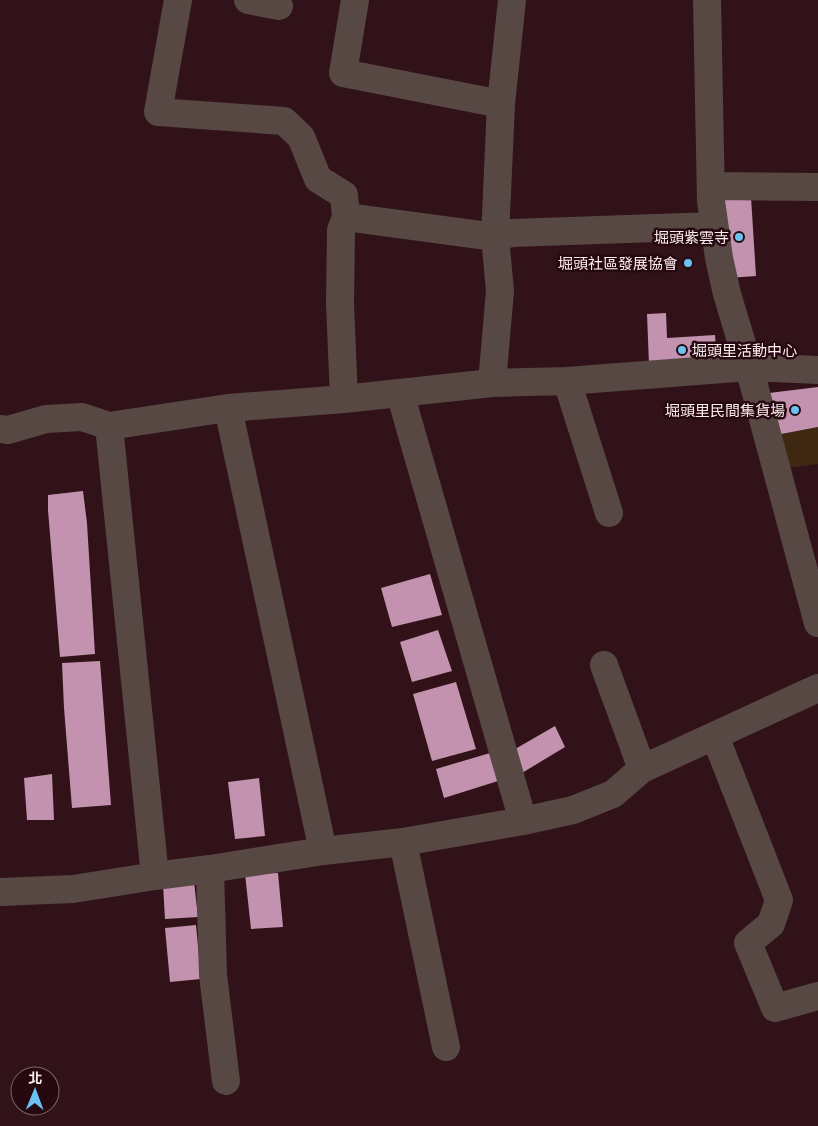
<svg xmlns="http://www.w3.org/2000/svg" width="818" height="1126" font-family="Helvetica,'Noto Sans TC',sans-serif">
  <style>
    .green { fill: #3f2812 }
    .building { fill: #c292af }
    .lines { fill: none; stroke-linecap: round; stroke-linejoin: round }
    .minor { stroke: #584844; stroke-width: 28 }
    .poi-dot { fill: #6ac3f1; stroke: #260910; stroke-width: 2 }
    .labels { text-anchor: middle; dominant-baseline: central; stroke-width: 5; stroke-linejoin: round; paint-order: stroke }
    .poi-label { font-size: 15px; fill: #fceef0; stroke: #260910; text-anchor: end }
  </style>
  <rect width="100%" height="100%" fill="#311219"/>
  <!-- green -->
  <path class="green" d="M818 427V464L788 468 776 435Z"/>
  <!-- building -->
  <path class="building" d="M751 197 756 276 728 278 722 198Z
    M666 313 667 338 715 335 717 362 649 365 647 314Z
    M818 387V427L776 435 769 393Z
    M83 491 87 523 95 654 60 657 48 510V495Z
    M430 574 442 615 392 627 381 588Z
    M438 630 452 671 412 682 400 642Z
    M100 661 111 805 72 808 64 708 62 663Z
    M456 682 476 749 432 761 413 694Z
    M555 726 565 747 522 773 510 752Z
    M490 753 498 781 444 798 436 769Z
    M52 774 54 820H27L24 778Z
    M259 778 265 836 235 839 228 782Z
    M278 873 283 927 251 929 245 874Z
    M194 882 198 917 165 919 163 885Z
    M196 925 201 979 170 982 165 928Z"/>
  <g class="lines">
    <!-- minor -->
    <path class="minor" d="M178 0 158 112 284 121 301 137 318 179 344 195 346 217
      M248 0 279 6
      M355 0 343 73 501 104 495 237 500 291 492 383
      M707 0 711 201 719 258 727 294 749 367 818 623
      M501 104 512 0
      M711 186 818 187
      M567 381 609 513
      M400 393 523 821
      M344 399 340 304 341 230 346 217 495 237 512 233 714 226
      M228 408 323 851
      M109 426 155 876
      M0 429 8 430 46 419 82 417 109 426 228 408 344 399 492 383 567 381 749 367 818 370
      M604 665 642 769
      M715 736 779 900 771 924 748 943 775 1008 818 996
      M403 842 446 1047
      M210 869 213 975 226 1081
      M0 892 73 889 155 876 210 869 323 851 403 842 523 821 573 810 613 794 642 769 818 688"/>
  </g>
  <!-- markers -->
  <g class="poi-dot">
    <circle cx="739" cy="237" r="5"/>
    <circle cx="688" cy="263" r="5"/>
    <circle cx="682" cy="350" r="5"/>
    <circle cx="795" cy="410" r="5"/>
  </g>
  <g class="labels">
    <!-- poi labels -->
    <g class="poi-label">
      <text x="729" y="237">堀頭紫雲寺</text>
      <text x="678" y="263">堀頭社區發展協會</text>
      <text x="692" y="350" text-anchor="start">堀頭里活動中心</text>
      <text x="785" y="410">堀頭里民間集貨場</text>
    </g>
  </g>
  <!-- north arrow -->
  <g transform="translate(35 1091) rotate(1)"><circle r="24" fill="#260910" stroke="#7c656a"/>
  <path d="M0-4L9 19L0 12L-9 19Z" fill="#6ac3f1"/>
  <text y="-8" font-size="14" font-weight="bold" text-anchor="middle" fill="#fceef0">北</text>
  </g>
</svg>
